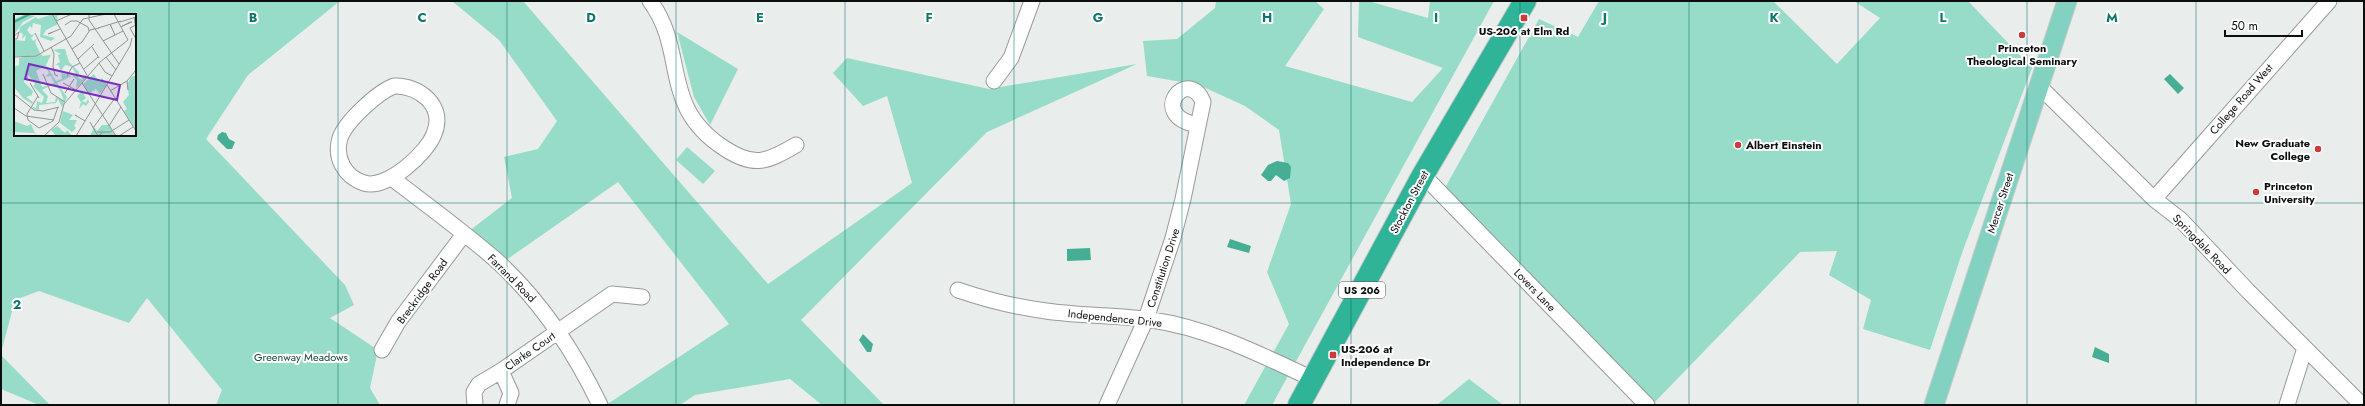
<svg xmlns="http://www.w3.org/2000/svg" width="2365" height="406" font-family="Jost,sans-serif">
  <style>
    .green { fill: #96dcc8; fill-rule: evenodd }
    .water { fill: #45ae95 }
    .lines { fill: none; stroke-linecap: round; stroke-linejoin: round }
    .minor-casing { stroke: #979b9a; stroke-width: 17 }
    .major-casing { stroke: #cacaca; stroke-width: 21 }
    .highway-casing { stroke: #cacaca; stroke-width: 24 }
    .minor { stroke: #fff; stroke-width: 15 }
    .major { stroke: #83d2c1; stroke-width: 19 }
    .highway { stroke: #30b497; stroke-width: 22 }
    .grid { fill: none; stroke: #0f766e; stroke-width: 1; stroke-opacity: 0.55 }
    .poi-dot { fill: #ca3b3d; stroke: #fff; stroke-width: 1.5 }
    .labels { text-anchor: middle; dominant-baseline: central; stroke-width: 4; stroke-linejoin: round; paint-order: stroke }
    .shield { fill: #fff; stroke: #555656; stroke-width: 1 }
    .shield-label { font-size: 10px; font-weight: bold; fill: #0c0e0d }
    .poi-label { font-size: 11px; font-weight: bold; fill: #0c0e0d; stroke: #fff; text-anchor: start }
    .street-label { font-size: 11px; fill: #0c0e0d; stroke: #fff }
    .park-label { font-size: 11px; fill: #103f34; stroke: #fff }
    .inset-river { fill: none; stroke: #45ae95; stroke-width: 2 }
    .inset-road { fill: none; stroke: #919493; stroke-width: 1 }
    .view { fill: #7b2cbf; fill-opacity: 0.15; stroke: #7b2cbf; stroke-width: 2 }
    .inset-edge { fill: none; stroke: #0c0e0d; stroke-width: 2 }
    .grid-label { font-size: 13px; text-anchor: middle; font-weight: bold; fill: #0f766e; stroke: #fff; stroke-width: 4; stroke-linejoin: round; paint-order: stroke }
  </style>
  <rect width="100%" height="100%" fill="#e9edec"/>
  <!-- green -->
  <path class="green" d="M1 1H340L248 75 206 139 345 285 354 305 330 318 378 350 370 388 380 405H216L222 390 147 298 129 323 39 291 15 300 1 353ZM15 15H135V135H15Z
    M452 1H523L768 284 912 183 887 96 863 106 833 73 847 58 989 89 1137 64 987 132 801 320 884 405H822L790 379 695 395 680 405H606L729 324 618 182 499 265 464 235 512 198 504 157 538 149 557 121 499 40Z
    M1216 1H1315L1324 9 1285 66 1412 102 1443 68 1358 37 1359 1H1368L1428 18 1430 1H1494L1272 405H1244L1289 324 1267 272 1291 204 1279 130 1245 106 1199 85 1147 76 1143 41 1177 39 1215 8Z
    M1599 1H1773L1837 64 1880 18 1854 1H1968L2032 68 1963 250 1930 350 1863 329 1871 300 1829 275 1837 251 1800 252 1652 405 1441 195 1539 19 1578 37Z
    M677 32 738 69 710 125 694 97Z
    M687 147 715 171 703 184 676 160Z
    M1 355 50 405H39L1 389Z
    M1469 379 1503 405H1437Z"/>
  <!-- water -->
  <path class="water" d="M2170 74 2184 88 2178 94 2164 79Z
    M222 132 226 133 229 139 235 142 232 149H227L217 139 218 135Z
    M1277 161 1288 163 1291 167 1290 178 1284 181 1276 175 1271 181H1268L1261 175 1268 165Z
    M1230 239 1251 246 1249 253 1227 247Z
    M1090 248 1091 260 1067 261V249Z
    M863 334 873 344 871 352H867L859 340Z
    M2095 347 2109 354V363L2092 357Z"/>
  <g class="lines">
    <defs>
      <path id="minor" d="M650 1C688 52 659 106 724 148 754 168 767 162 796 145
        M994 81 1011 58 1032 1
        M394 86C419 85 446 106 434 134 427 153 387 190 364 183 345 177 334 158 340 138 346 121 378 92 394 86Z
        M2039 86 2154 199 2181 220 2248 291 2362 405
        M1423 175 1647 405
        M393 179C427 205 463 231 496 260 541 301 574 351 600 405
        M2154 199 2329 1
        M958 290C987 300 1016 307 1046 311 1081 316 1117 315 1152 320 1208 328 1261 355 1313 379
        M382 350 398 322 464 234
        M501 371 511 393 507 405
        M475 405 474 392 479 384 501 371 612 294 642 297
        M1107 405 1146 319 1173 238 1183 199 1203 102C1188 65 1146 116 1198 125
        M2287 405 2305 348"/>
      <path id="major" d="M1934 405 2067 1"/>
      <path id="highway" d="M1299 405 1423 175 1525 1"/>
    </defs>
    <!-- minor casing -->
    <use href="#minor" class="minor-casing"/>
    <!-- major casing -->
    <use href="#major" class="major-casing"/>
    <!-- highway casing -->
    <use href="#highway" class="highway-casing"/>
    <!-- minor -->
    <use href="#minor" class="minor"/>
    <!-- major -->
    <use href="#major" class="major"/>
    <!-- highway -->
    <use href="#highway" class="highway"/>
  </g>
  <!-- grid -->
  <path class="grid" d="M169 1V405M338 1V405M507 1V405M676 1V405M845 1V405M1014 1V405M1182 1V405M1351 1V405M1520 1V405M1689 1V405M1858 1V405M2027 1V405M2196 1V405M1 203H2364"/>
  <!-- markers -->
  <g class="poi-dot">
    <rect x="1520" y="14" width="8" height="8" rx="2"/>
    <circle cx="2022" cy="35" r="4"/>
    <circle cx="1738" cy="145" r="4"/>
    <circle cx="2318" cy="149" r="4"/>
    <circle cx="2256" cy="192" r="4"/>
    <rect x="1329" y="351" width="8" height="8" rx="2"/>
  </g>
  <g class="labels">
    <!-- shield labels -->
    <rect class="shield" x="1339" y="282" width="46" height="16" rx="3"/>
    <g class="shield-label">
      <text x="1362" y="290">US 206</text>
    </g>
    <!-- poi labels -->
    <g class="poi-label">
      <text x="1524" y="31" text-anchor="middle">US-206 at Elm Rd</text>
      <text x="2022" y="48" text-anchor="middle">Princeton<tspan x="2022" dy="13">Theological Seminary</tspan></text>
      <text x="2310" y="143" text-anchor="end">New Graduate<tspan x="2310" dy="13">College</tspan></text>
      <text x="1746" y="145">Albert Einstein</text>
      <text x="2264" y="186">Princeton<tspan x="2264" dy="13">University</tspan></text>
      <text x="1341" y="349">US-206 at<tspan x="1341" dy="13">Independence Dr</tspan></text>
    </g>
    <!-- street labels -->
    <g class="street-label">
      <text transform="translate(2241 99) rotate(-49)">College Road West</text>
      <text transform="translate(1409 202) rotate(-62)">Stockton Street</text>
      <text transform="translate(2000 203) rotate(-72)">Mercer Street</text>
      <text transform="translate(2202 244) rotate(46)">Springdale Road</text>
      <text transform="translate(1163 268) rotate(-72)">Constitution Drive</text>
      <text transform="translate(512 278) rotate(45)">Farrand Road</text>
      <text transform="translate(1535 290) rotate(46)">Lovers Lane</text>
      <text transform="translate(422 291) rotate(-54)">Breckridge Road</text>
      <text transform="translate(1115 318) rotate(6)">Independence Drive</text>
      <text transform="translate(530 351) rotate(-35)">Clarke Court</text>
    </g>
    <!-- park labels -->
    <g class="park-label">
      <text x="301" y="357">Greenway Meadows</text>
    </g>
  </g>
  <!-- overview -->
  <g transform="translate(14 14)">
    <rect width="122" height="122" fill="#e9edec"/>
    <path d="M12 0 21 2 9 8 0 21V5ZM39 0H48L43 2 44 10 32 16 29 21 41 24 37 27 26 23 27 11 19 9 18 14 16 12 13 16 17 21 21 20 17 24 19 27 23 25 21 28 26 39 21 42H0V26L11 27 12 21 8 25 9 20 5 18 6 13 22 3 24 5ZM45 35H51L55 48 65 58 64 64 69 66 67 62 70 63 71 60 73 63 62 74 63 66 58 62 62 60 58 53 51 51 47 57 44 51H41L46 48 44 41 47 40 39 36ZM38 38 32 51 42 67 48 65 47 59 58 62 43 69 53 83 48 93 44 85 42 89 25 91V96L20 95 17 92 22 94 23 87 28 89 30 83 19 72 21 71 20 67 14 61V66L11 64 10 68 19 77 18 81 12 83 19 88 18 90 9 84 0 73V53L5 51V44L27 40 29 42 36 41ZM31 52 35 59 31 63 37 62 40 69 28 73 22 57ZM38 71H42L47 78 50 87 42 83 41 88 32 89 34 82 28 76ZM80 60 85 68 88 64 93 70 86 80 82 75 75 80 69 70ZM122 61V116L110 97 113 95 109 88 115 81 113 71 117 63ZM68 77 72 84 68 87 72 89 74 85 75 88 72 92 69 90 65 95 67 88 63 82ZM49 97 59 101 55 106H63L60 112 62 114 58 118 46 109ZM0 107 13 112 17 110 22 122 20 119 0 118ZM88 111H95L101 122H76L80 113 83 117ZM43 112 51 119 53 116 58 122H42L37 116Z" fill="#96dcc8" fill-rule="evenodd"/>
    <path class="inset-river" d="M0 8 16 0"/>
    <path class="inset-road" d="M38 0 74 63M75 0V6L105 50M120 3 122 15M42 7 58 0M106 8 122 3M96 10 101 21M51 11 57 7H63L74 13 75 17M122 11 116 14 122 25M107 13 116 8H118L108 12M84 14 107 7M39 18 34 20 46 15M21 19 30 37M0 22 5 18 3 25H0M89 27 109 17M37 33 40 40 39 53 41 61 44 62M78 33 85 44M58 35 68 28 76 16 85 14M0 43 22 42 57 22 69 5 92 0M92 43 102 56M64 45 80 30M85 49 91 58 98 62M70 55 84 43M29 60 37 79 51 88M53 62 58 53 66 49M16 69 25 84M49 69 62 76M68 69 102 122M93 71 122 117M114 76 113 67 122 56M96 77 113 67M51 79 60 65M0 80 20 96 29 97 45 93M24 82 13 100 14 106 25 114 39 107 44 93M0 94 12 102 40 106M63 102 61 101 71 107M76 108 84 122 88 119M95 112 107 93M79 114 101 84M83 118H96L115 106M30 122 45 108 50 90 86 48 114 26 100 0M62 122 116 32 118 24M105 122 119 113"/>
    <path class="view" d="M15 50 106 71 103 86 11 65Z"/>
    <rect width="122" height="122" class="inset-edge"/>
  </g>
  <g class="grid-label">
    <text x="253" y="22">B</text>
    <text x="422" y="22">C</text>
    <text x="591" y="22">D</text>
    <text x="760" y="22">E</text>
    <text x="929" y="22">F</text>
    <text x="1098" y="22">G</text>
    <text x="1267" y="22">H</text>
    <text x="1436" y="22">I</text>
    <text x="1605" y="22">J</text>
    <text x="1774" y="22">K</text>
    <text x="1943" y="22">L</text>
    <text x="2112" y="22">M</text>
    <text x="17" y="309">2</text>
  </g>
  <!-- border -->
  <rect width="2365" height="406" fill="none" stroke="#0c0e0d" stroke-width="4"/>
  <!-- scale -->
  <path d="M2225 30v6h77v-6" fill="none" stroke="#0c0e0d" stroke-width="2"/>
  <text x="2231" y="30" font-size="12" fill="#0c0e0d" stroke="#ffffff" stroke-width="3" paint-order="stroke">50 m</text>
</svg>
